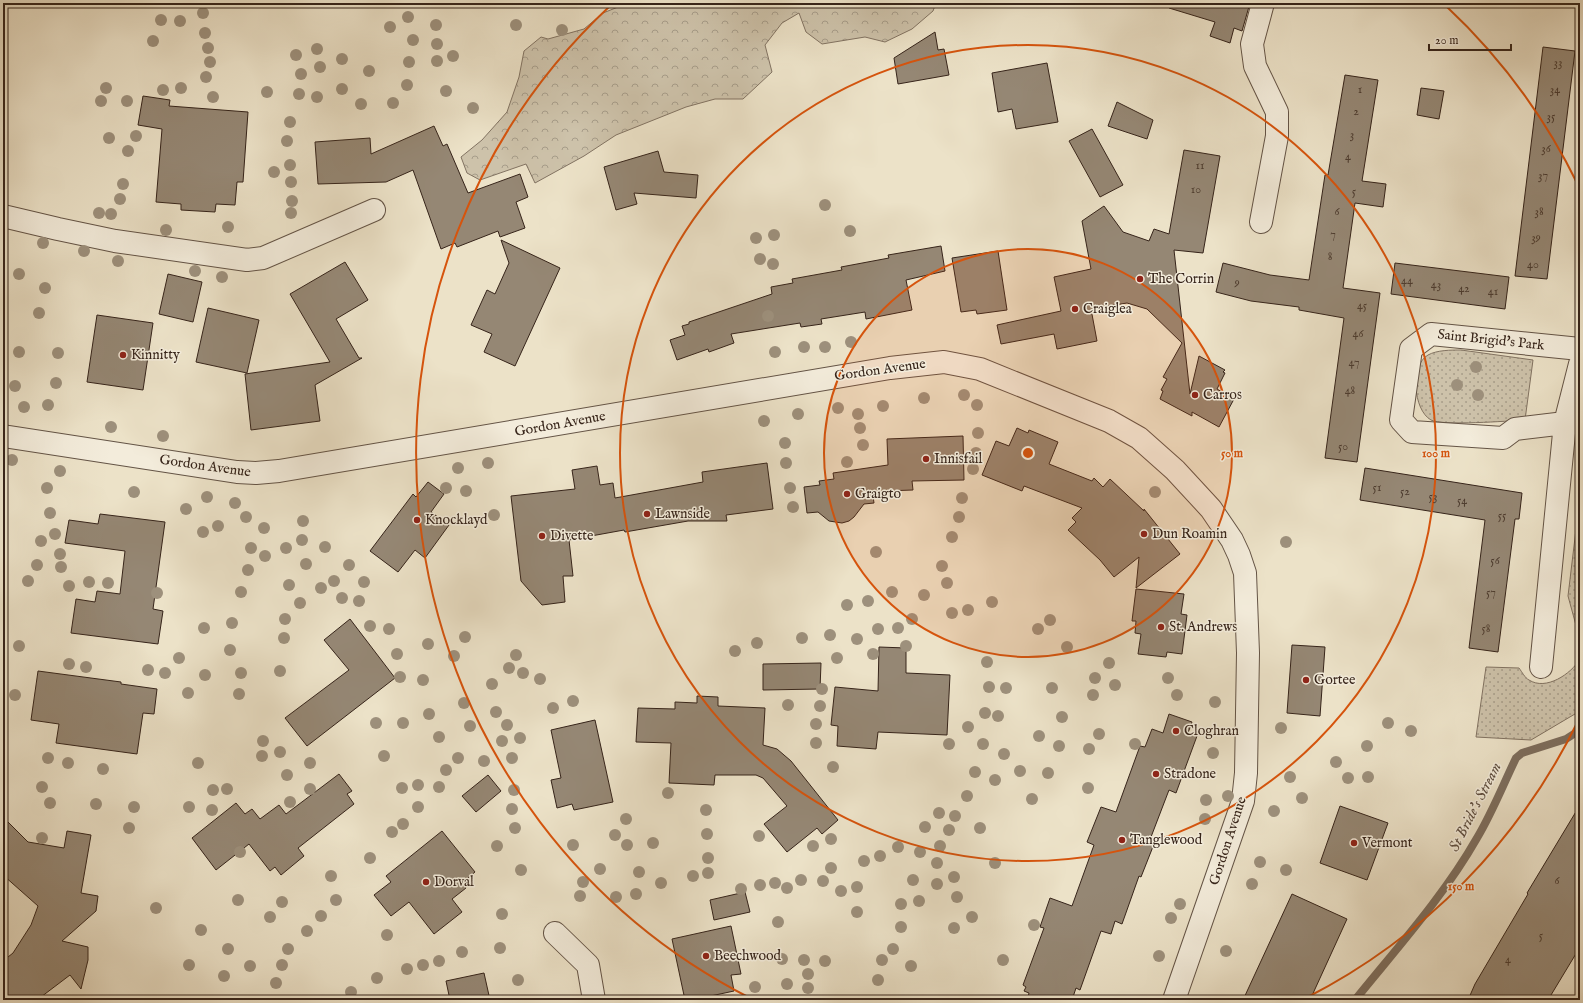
<svg xmlns="http://www.w3.org/2000/svg" width="1583" height="1003" font-family="'IM FELL English',serif">
  <style>
    .grass { fill: url(#grass-dots); stroke: #827362 }
    .forest { fill: url(#forest-crowns); stroke: #827362 }
    .lines { fill: none; stroke-linecap: round; stroke-linejoin: round }
    .stream { stroke: #7e6f5f; stroke-width: 8 }
    .building { fill: #958774; stroke: #36241a }
    .street-casing { stroke: #645446; stroke-width: 24 }
    .street { stroke: #f3ecdb; stroke-width: 22 }
    .tree { fill: #9d907c }
    .ring { fill: none; stroke: #d6540d; stroke-width: 2 }
    .poi-dot { fill: #8f2418; stroke: #f3ecdb; stroke-width: 1.5 }
    .labels { text-anchor: middle; dominant-baseline: central; stroke-width: 3; stroke-linejoin: round; paint-order: stroke }
    .number-label { font-size: 12px; fill: #4e3d30 }
    .poi-label { font-size: 14px; fill: #36241a; stroke: #f3ecdb; text-anchor: start }
    .street-label { font-size: 14px; fill: #36241a; stroke: #f3ecdb }
    .water-label { font-size: 15px; font-style: italic; fill: #605042; stroke: #f3ecdb }
    .centre { fill: #d6540d; stroke: #f3ecdb; stroke-width: 2 }
    .ring-label { font-size: 12px; text-anchor: middle; font-weight: bold; fill: #d6540d; stroke: #f3ecdb; stroke-width: 3; stroke-linejoin: round; paint-order: stroke }
  </style>
  <defs>
    <pattern id="grass-dots" width="8" height="8" patternUnits="userSpaceOnUse"><rect width="8" height="8" fill="#cdc2aa"/><path d="M2 2h.1M6 6h.1" fill="none" stroke="#a79d8a" stroke-width="1.8" stroke-linecap="round"/></pattern>
    <pattern id="forest-crowns" width="20" height="18" patternUnits="userSpaceOnUse"><rect width="20" height="18" fill="#cdc2aa"/><path d="M2 6a3 3 0 1 1 6 0M12 15a3 3 0 1 1 6 0" fill="none" stroke="#a79d8a"/></pattern>
  </defs>
  <rect width="100%" height="100%" fill="#ece2c8"/>
  <filter id="stains"><feTurbulence type="fractalNoise" baseFrequency=".005" numOctaves="4"/><feColorMatrix values="0 0 0 0 .2 0 0 0 0 .09 0 0 0 0 .02 0 0 0 .5 -.17"/></filter>
  <radialGradient id="worn" r=".72"><stop offset=".6" stop-color="#630" stop-opacity="0"/><stop offset="1" stop-color="#630" stop-opacity=".3"/></radialGradient>
  <!-- grass -->
  <path class="grass" d="M1461 350 1533 360 1525 420C1508 421 1442 426 1431 420 1413 410 1410 365 1428 355 1437 350 1451 350 1461 350Z
    M1580 496V640L1568 596Z
    M1580 659V711L1531 740 1476 737 1486 667 1519 668C1522 672 1525 678 1529 680 1546 691 1571 674 1580 659Z"/>
  <!-- forest -->
  <path class="forest" d="M628 3H936L933 11 912 29 885 42 865 37 822 44 806 32 799 13 782 23 765 45 772 72 743 99H715L686 107 616 135 584 156 535 183 526 164 480 180 467 173 461 157 482 140 507 112 519 77 524 51 541 37 548 39 584 29 603 13Z"/>
  <g class="lines">
    <!-- stream -->
    <path class="stream" d="M1355 1000C1397 948 1444 896 1477 838 1492 813 1503 785 1516 758L1522 753 1566 739 1580 730"/>
  </g>
  <!-- building -->
  <path class="building" d="M1170 3H1250L1242 31 1234 28 1230 43 1210 36 1215 22 1169 8Z
    M935 32 938 50 944 49 949 75 898 84 894 58Z
    M1543 47 1575 51 1547 279 1515 276Z
    M1047 63 1058 122 1016 129 1012 109 998 112 992 73Z
    M1345 75 1378 80 1362 181 1386 184 1383 207 1355 203 1343 288 1380 293 1357 462 1325 458 1344 318 1299 310V307L1251 301 1216 292 1223 263 1270 275 1309 280 1325 175H1328Z
    M1421 88 1444 91 1439 119 1417 115Z
    M143 96 170 100 169 106 248 112 243 182H237L235 205 216 204 215 212 181 210V204L156 202 162 129 138 125Z
    M1117 102 1153 120 1147 139 1108 126Z
    M434 126 443 146 447 144 468 193 520 174 528 197 516 202 525 228 500 237 498 231 457 247 455 243 441 249 413 170 386 182 318 184 315 142 370 138 371 154Z
    M1092 129 1123 185 1100 197 1069 141Z
    M1184 150 1220 156 1203 253 1174 250 1190 394 1199 356 1225 370 1223 372 1225 373 1217 389 1234 399 1219 427 1192 412V416L1160 399 1163 391 1161 390 1167 379 1163 377 1182 343 1147 309 1127 303 1091 309 1097 341 1057 349 1054 334 1001 344 997 325 1061 311 1054 277 1091 269 1082 221 1104 206 1123 232 1149 241 1154 229 1169 234Z
    M658 151 664 172 698 175 696 198 634 193 637 204 616 210 604 167Z
    M501 240 560 268 515 366 484 352 492 334 471 325 487 290 495 294 509 263Z
    M941 246 945 271 906 280 912 310 866 319 865 312 821 319 822 324 801 327 800 323 731 334 734 343 709 352 708 349 677 360 670 340 685 335 682 326 689 324V322L772 294 771 287 793 283 792 279 842 270 841 267 889 258 888 255Z
    M998 251 1007 310 977 314 976 310 961 312 952 258Z
    M345 262 368 300 336 319 359 358H362L315 385 320 421 251 430 245 374 330 362 290 294Z
    M1395 263 1509 277 1505 309 1391 294Z
    M168 274 202 282 193 322 159 314Z
    M208 308 259 320 247 373 196 362Z
    M97 315 153 323 143 390 87 382Z
    M1017 428 1028 433 1029 430 1058 442 1049 464 1092 481 1094 478 1103 487 1110 479 1144 511V509L1180 554 1136 588 1139 557 1114 577 1100 560 1068 530 1076 522 1072 518 1082 508 1024 486 1022 491 982 475 996 441 1009 446Z
    M963 436 964 480 912 481 913 490 884 491V497L873 496 874 503 864 504 854 517 849 521 842 523 829 521 818 512 807 513 804 487 820 485 819 481 834 479 833 473 888 465 887 439Z
    M767 463 773 509 726 515 727 521H688L625 532 624 530 569 540 573 576H563L565 602 542 605 521 581 511 496 575 489 572 470 597 466 600 485 613 483 615 498 703 482 702 472Z
    M1365 468 1522 493 1519 519H1515L1498 652 1469 648 1485 520 1360 500Z
    M428 482 444 494 431 512 449 525 425 558 415 550 398 572 370 551 413 494 416 497Z
    M100 514 165 522 153 609 163 611 158 644 71 633 76 599 95 602 97 591 120 594 125 551 65 543 69 520 98 524Z
    M1136 589 1184 594 1181 614 1187 615 1182 654 1167 652 1166 657 1138 654 1141 634 1135 633 1136 621H1132Z
    M350 619 395 678 307 746 285 718 349 670 324 640Z
    M1292 645 1325 647 1320 716 1287 713Z
    M879 647 906 648V673L950 675 947 735 878 732 876 749 837 746 838 726 831 725 835 687 878 691Z
    M821 663 820 689 763 690V664Z
    M38 671 121 682V684L157 689 154 714 143 713 137 754 56 743 59 724 31 720Z
    M697 696 718 697V706L765 708 763 745 777 749 791 761 838 820 822 834 817 828 787 852 764 824 787 806 763 778 756 775H715L714 785 669 783 671 743 636 742 638 708 675 709V702L697 703Z
    M1169 714 1192 722 1188 733 1197 736 1176 793 1169 790 1151 837 1156 839 1141 877 1139 876 1122 924 1115 921 1111 934 1101 931 1080 990 1076 988 1072 1000H1027L1029 993 1024 991 1026 987 1023 985 1044 928 1040 927 1050 898 1072 906 1094 845 1087 842 1101 807 1116 812 1140 746 1145 747 1152 729 1163 733Z
    M595 720 613 802 574 810 572 804 557 808 551 780 561 778 551 730Z
    M339 774 352 791 347 794 354 804 298 848 304 856 281 875 275 867 270 871 249 844 216 870 192 838 236 803 245 814 252 809 260 819 279 805 286 814Z
    M488 775 501 791 476 812 462 796Z
    M1580 805V947L1548 1000H1468L1475 984 1528 894 1527 893Z
    M1340 806 1388 823 1367 880 1320 863Z
    M3 817 28 842 64 848 67 831 91 835 81 893 98 896 96 911 62 941 88 947V960L81 989 70 975 37 1000H3V961L13 953 31 925 38 906 3 875Z
    M442 831 475 872 462 883 466 888 452 899 462 912 434 934 409 902 391 916 374 895 391 882 386 876Z
    M745 892 750 912 714 920 710 900Z
    M1292 894 1347 919 1310 1000H1243Z
    M731 926 741 974 731 975 734 991 692 1000H685L672 939Z
    M484 973 490 1000H450L446 981Z"/>
  <g class="lines">
    <defs>
      <path id="street" d="M3 216 58 229 115 241 247 260 263 258 374 210
        M1261 222 1277 136V112L1255 66 1252 44 1263 3
        M1565 423 1515 429 1503 438 1412 432 1401 420 1411 349 1431 334 1580 349
        M3 436 237 472 256 473 279 471 890 368 944 362 980 369 1109 421 1139 438 1175 470 1211 509 1232 540 1239 555 1245 573 1248 653 1246 773 1243 801 1174 1000
        M1541 667 1565 423 1580 364
        M555 933 588 965 594 1000"/>
    </defs>
    <!-- street casing -->
    <use href="#street" class="street-casing"/>
    <!-- street -->
    <use href="#street" class="street"/>
  </g>
  <!-- trees -->
  <g class="tree">
    <circle cx="203" cy="13" r="6"/>
    <circle cx="408" cy="17" r="6"/>
    <circle cx="161" cy="20" r="6"/>
    <circle cx="180" cy="21" r="6"/>
    <circle cx="436" cy="25" r="6"/>
    <circle cx="516" cy="25" r="6"/>
    <circle cx="390" cy="27" r="6"/>
    <circle cx="562" cy="30" r="6"/>
    <circle cx="205" cy="33" r="6"/>
    <circle cx="413" cy="40" r="6"/>
    <circle cx="153" cy="41" r="6"/>
    <circle cx="437" cy="44" r="6"/>
    <circle cx="208" cy="48" r="6"/>
    <circle cx="317" cy="49" r="6"/>
    <circle cx="296" cy="55" r="6"/>
    <circle cx="453" cy="56" r="6"/>
    <circle cx="342" cy="59" r="6"/>
    <circle cx="437" cy="61" r="6"/>
    <circle cx="210" cy="62" r="6"/>
    <circle cx="409" cy="62" r="6"/>
    <circle cx="320" cy="67" r="6"/>
    <circle cx="369" cy="71" r="6"/>
    <circle cx="301" cy="74" r="6"/>
    <circle cx="206" cy="77" r="6"/>
    <circle cx="407" cy="85" r="6"/>
    <circle cx="106" cy="88" r="6"/>
    <circle cx="181" cy="88" r="6"/>
    <circle cx="342" cy="89" r="6"/>
    <circle cx="163" cy="90" r="6"/>
    <circle cx="446" cy="91" r="6"/>
    <circle cx="267" cy="92" r="6"/>
    <circle cx="299" cy="94" r="6"/>
    <circle cx="213" cy="97" r="6"/>
    <circle cx="317" cy="97" r="6"/>
    <circle cx="101" cy="101" r="6"/>
    <circle cx="127" cy="101" r="6"/>
    <circle cx="393" cy="103" r="6"/>
    <circle cx="361" cy="104" r="6"/>
    <circle cx="473" cy="108" r="6"/>
    <circle cx="290" cy="122" r="6"/>
    <circle cx="136" cy="136" r="6"/>
    <circle cx="109" cy="138" r="6"/>
    <circle cx="287" cy="141" r="6"/>
    <circle cx="128" cy="151" r="6"/>
    <circle cx="290" cy="165" r="6"/>
    <circle cx="274" cy="172" r="6"/>
    <circle cx="291" cy="182" r="6"/>
    <circle cx="123" cy="184" r="6"/>
    <circle cx="120" cy="199" r="6"/>
    <circle cx="292" cy="201" r="6"/>
    <circle cx="825" cy="205" r="6"/>
    <circle cx="99" cy="213" r="6"/>
    <circle cx="291" cy="213" r="6"/>
    <circle cx="111" cy="214" r="6"/>
    <circle cx="228" cy="227" r="6"/>
    <circle cx="166" cy="230" r="6"/>
    <circle cx="850" cy="231" r="6"/>
    <circle cx="774" cy="235" r="6"/>
    <circle cx="756" cy="238" r="6"/>
    <circle cx="43" cy="243" r="6"/>
    <circle cx="84" cy="251" r="6"/>
    <circle cx="760" cy="259" r="6"/>
    <circle cx="118" cy="261" r="6"/>
    <circle cx="773" cy="264" r="6"/>
    <circle cx="195" cy="271" r="6"/>
    <circle cx="19" cy="274" r="6"/>
    <circle cx="222" cy="277" r="6"/>
    <circle cx="45" cy="288" r="6"/>
    <circle cx="39" cy="313" r="6"/>
    <circle cx="768" cy="316" r="6"/>
    <circle cx="851" cy="342" r="6"/>
    <circle cx="804" cy="347" r="6"/>
    <circle cx="825" cy="347" r="6"/>
    <circle cx="19" cy="352" r="6"/>
    <circle cx="775" cy="352" r="6"/>
    <circle cx="58" cy="353" r="6"/>
    <circle cx="1476" cy="367" r="6"/>
    <circle cx="56" cy="383" r="6"/>
    <circle cx="1457" cy="385" r="6"/>
    <circle cx="15" cy="386" r="6"/>
    <circle cx="964" cy="395" r="6"/>
    <circle cx="1478" cy="395" r="6"/>
    <circle cx="924" cy="398" r="6"/>
    <circle cx="48" cy="405" r="6"/>
    <circle cx="977" cy="405" r="6"/>
    <circle cx="883" cy="406" r="6"/>
    <circle cx="24" cy="407" r="6"/>
    <circle cx="838" cy="408" r="6"/>
    <circle cx="798" cy="414" r="6"/>
    <circle cx="858" cy="414" r="6"/>
    <circle cx="764" cy="421" r="6"/>
    <circle cx="111" cy="427" r="6"/>
    <circle cx="860" cy="428" r="6"/>
    <circle cx="978" cy="433" r="6"/>
    <circle cx="163" cy="436" r="6"/>
    <circle cx="785" cy="443" r="6"/>
    <circle cx="863" cy="445" r="6"/>
    <circle cx="976" cy="453" r="6"/>
    <circle cx="12" cy="460" r="6"/>
    <circle cx="847" cy="462" r="6"/>
    <circle cx="488" cy="463" r="6"/>
    <circle cx="786" cy="463" r="6"/>
    <circle cx="458" cy="468" r="6"/>
    <circle cx="973" cy="469" r="6"/>
    <circle cx="60" cy="471" r="6"/>
    <circle cx="47" cy="488" r="6"/>
    <circle cx="446" cy="488" r="6"/>
    <circle cx="790" cy="488" r="6"/>
    <circle cx="466" cy="491" r="6"/>
    <circle cx="134" cy="492" r="6"/>
    <circle cx="1155" cy="492" r="6"/>
    <circle cx="207" cy="497" r="6"/>
    <circle cx="962" cy="498" r="6"/>
    <circle cx="235" cy="503" r="6"/>
    <circle cx="793" cy="507" r="6"/>
    <circle cx="186" cy="509" r="6"/>
    <circle cx="50" cy="513" r="6"/>
    <circle cx="494" cy="515" r="6"/>
    <circle cx="246" cy="517" r="6"/>
    <circle cx="959" cy="517" r="6"/>
    <circle cx="303" cy="521" r="6"/>
    <circle cx="218" cy="526" r="6"/>
    <circle cx="264" cy="528" r="6"/>
    <circle cx="203" cy="532" r="6"/>
    <circle cx="55" cy="534" r="6"/>
    <circle cx="952" cy="537" r="6"/>
    <circle cx="302" cy="540" r="6"/>
    <circle cx="41" cy="541" r="6"/>
    <circle cx="1286" cy="542" r="6"/>
    <circle cx="325" cy="547" r="6"/>
    <circle cx="251" cy="548" r="6"/>
    <circle cx="286" cy="548" r="6"/>
    <circle cx="876" cy="552" r="6"/>
    <circle cx="60" cy="554" r="6"/>
    <circle cx="265" cy="556" r="6"/>
    <circle cx="306" cy="564" r="6"/>
    <circle cx="37" cy="565" r="6"/>
    <circle cx="349" cy="565" r="6"/>
    <circle cx="942" cy="566" r="6"/>
    <circle cx="61" cy="567" r="6"/>
    <circle cx="248" cy="570" r="6"/>
    <circle cx="28" cy="581" r="6"/>
    <circle cx="334" cy="581" r="6"/>
    <circle cx="89" cy="582" r="6"/>
    <circle cx="364" cy="582" r="6"/>
    <circle cx="108" cy="583" r="6"/>
    <circle cx="947" cy="583" r="6"/>
    <circle cx="289" cy="585" r="6"/>
    <circle cx="69" cy="586" r="6"/>
    <circle cx="321" cy="588" r="6"/>
    <circle cx="241" cy="592" r="6"/>
    <circle cx="892" cy="592" r="6"/>
    <circle cx="157" cy="593" r="6"/>
    <circle cx="924" cy="595" r="6"/>
    <circle cx="342" cy="598" r="6"/>
    <circle cx="359" cy="601" r="6"/>
    <circle cx="868" cy="601" r="6"/>
    <circle cx="992" cy="602" r="6"/>
    <circle cx="300" cy="603" r="6"/>
    <circle cx="847" cy="605" r="6"/>
    <circle cx="968" cy="610" r="6"/>
    <circle cx="952" cy="613" r="6"/>
    <circle cx="285" cy="619" r="6"/>
    <circle cx="912" cy="619" r="6"/>
    <circle cx="1050" cy="620" r="6"/>
    <circle cx="232" cy="623" r="6"/>
    <circle cx="370" cy="626" r="6"/>
    <circle cx="204" cy="628" r="6"/>
    <circle cx="898" cy="628" r="6"/>
    <circle cx="389" cy="629" r="6"/>
    <circle cx="878" cy="629" r="6"/>
    <circle cx="1038" cy="629" r="6"/>
    <circle cx="830" cy="635" r="6"/>
    <circle cx="465" cy="637" r="6"/>
    <circle cx="284" cy="638" r="6"/>
    <circle cx="802" cy="638" r="6"/>
    <circle cx="857" cy="639" r="6"/>
    <circle cx="757" cy="643" r="6"/>
    <circle cx="428" cy="644" r="6"/>
    <circle cx="19" cy="646" r="6"/>
    <circle cx="906" cy="646" r="6"/>
    <circle cx="1067" cy="647" r="6"/>
    <circle cx="230" cy="650" r="6"/>
    <circle cx="735" cy="651" r="6"/>
    <circle cx="397" cy="654" r="6"/>
    <circle cx="873" cy="654" r="6"/>
    <circle cx="516" cy="655" r="6"/>
    <circle cx="454" cy="656" r="6"/>
    <circle cx="179" cy="658" r="6"/>
    <circle cx="837" cy="658" r="6"/>
    <circle cx="987" cy="662" r="6"/>
    <circle cx="1109" cy="663" r="6"/>
    <circle cx="69" cy="664" r="6"/>
    <circle cx="86" cy="667" r="6"/>
    <circle cx="509" cy="668" r="6"/>
    <circle cx="148" cy="670" r="6"/>
    <circle cx="280" cy="671" r="6"/>
    <circle cx="165" cy="673" r="6"/>
    <circle cx="241" cy="673" r="6"/>
    <circle cx="523" cy="673" r="6"/>
    <circle cx="205" cy="675" r="6"/>
    <circle cx="400" cy="677" r="6"/>
    <circle cx="1095" cy="678" r="6"/>
    <circle cx="1168" cy="678" r="6"/>
    <circle cx="540" cy="679" r="6"/>
    <circle cx="423" cy="680" r="6"/>
    <circle cx="492" cy="684" r="6"/>
    <circle cx="1115" cy="685" r="6"/>
    <circle cx="989" cy="687" r="6"/>
    <circle cx="1006" cy="688" r="6"/>
    <circle cx="1052" cy="688" r="6"/>
    <circle cx="822" cy="689" r="6"/>
    <circle cx="188" cy="693" r="6"/>
    <circle cx="239" cy="694" r="6"/>
    <circle cx="15" cy="695" r="6"/>
    <circle cx="1093" cy="695" r="6"/>
    <circle cx="1177" cy="695" r="6"/>
    <circle cx="573" cy="701" r="6"/>
    <circle cx="1215" cy="702" r="6"/>
    <circle cx="464" cy="703" r="6"/>
    <circle cx="788" cy="705" r="6"/>
    <circle cx="820" cy="706" r="6"/>
    <circle cx="553" cy="708" r="6"/>
    <circle cx="496" cy="712" r="6"/>
    <circle cx="985" cy="713" r="6"/>
    <circle cx="429" cy="714" r="6"/>
    <circle cx="998" cy="716" r="6"/>
    <circle cx="1062" cy="717" r="6"/>
    <circle cx="376" cy="723" r="6"/>
    <circle cx="403" cy="723" r="6"/>
    <circle cx="1388" cy="723" r="6"/>
    <circle cx="816" cy="724" r="6"/>
    <circle cx="507" cy="725" r="6"/>
    <circle cx="470" cy="726" r="6"/>
    <circle cx="968" cy="727" r="6"/>
    <circle cx="1281" cy="728" r="6"/>
    <circle cx="1411" cy="731" r="6"/>
    <circle cx="1099" cy="734" r="6"/>
    <circle cx="1039" cy="736" r="6"/>
    <circle cx="439" cy="737" r="6"/>
    <circle cx="520" cy="738" r="6"/>
    <circle cx="263" cy="741" r="6"/>
    <circle cx="502" cy="741" r="6"/>
    <circle cx="816" cy="743" r="6"/>
    <circle cx="949" cy="744" r="6"/>
    <circle cx="983" cy="744" r="6"/>
    <circle cx="1135" cy="744" r="6"/>
    <circle cx="1059" cy="746" r="6"/>
    <circle cx="1367" cy="746" r="6"/>
    <circle cx="1089" cy="749" r="6"/>
    <circle cx="280" cy="752" r="6"/>
    <circle cx="1213" cy="753" r="6"/>
    <circle cx="1004" cy="754" r="6"/>
    <circle cx="262" cy="756" r="6"/>
    <circle cx="384" cy="756" r="6"/>
    <circle cx="48" cy="758" r="6"/>
    <circle cx="458" cy="758" r="6"/>
    <circle cx="512" cy="758" r="6"/>
    <circle cx="484" cy="761" r="6"/>
    <circle cx="1336" cy="762" r="6"/>
    <circle cx="68" cy="763" r="6"/>
    <circle cx="198" cy="763" r="6"/>
    <circle cx="310" cy="763" r="6"/>
    <circle cx="833" cy="767" r="6"/>
    <circle cx="103" cy="769" r="6"/>
    <circle cx="446" cy="770" r="6"/>
    <circle cx="1020" cy="771" r="6"/>
    <circle cx="975" cy="772" r="6"/>
    <circle cx="1048" cy="773" r="6"/>
    <circle cx="287" cy="775" r="6"/>
    <circle cx="1290" cy="777" r="6"/>
    <circle cx="1368" cy="777" r="6"/>
    <circle cx="1348" cy="778" r="6"/>
    <circle cx="995" cy="780" r="6"/>
    <circle cx="418" cy="785" r="6"/>
    <circle cx="42" cy="787" r="6"/>
    <circle cx="439" cy="787" r="6"/>
    <circle cx="402" cy="788" r="6"/>
    <circle cx="1088" cy="788" r="6"/>
    <circle cx="227" cy="789" r="6"/>
    <circle cx="310" cy="789" r="6"/>
    <circle cx="213" cy="790" r="6"/>
    <circle cx="514" cy="790" r="6"/>
    <circle cx="668" cy="793" r="6"/>
    <circle cx="967" cy="796" r="6"/>
    <circle cx="1228" cy="796" r="6"/>
    <circle cx="1302" cy="798" r="6"/>
    <circle cx="1032" cy="799" r="6"/>
    <circle cx="1206" cy="800" r="6"/>
    <circle cx="290" cy="802" r="6"/>
    <circle cx="50" cy="803" r="6"/>
    <circle cx="96" cy="804" r="6"/>
    <circle cx="134" cy="807" r="6"/>
    <circle cx="189" cy="807" r="6"/>
    <circle cx="418" cy="807" r="6"/>
    <circle cx="512" cy="809" r="6"/>
    <circle cx="212" cy="810" r="6"/>
    <circle cx="706" cy="810" r="6"/>
    <circle cx="1274" cy="811" r="6"/>
    <circle cx="939" cy="813" r="6"/>
    <circle cx="955" cy="816" r="6"/>
    <circle cx="626" cy="819" r="6"/>
    <circle cx="1205" cy="819" r="6"/>
    <circle cx="403" cy="824" r="6"/>
    <circle cx="925" cy="827" r="6"/>
    <circle cx="129" cy="828" r="6"/>
    <circle cx="515" cy="828" r="6"/>
    <circle cx="980" cy="828" r="6"/>
    <circle cx="949" cy="830" r="6"/>
    <circle cx="392" cy="832" r="6"/>
    <circle cx="707" cy="834" r="6"/>
    <circle cx="615" cy="835" r="6"/>
    <circle cx="759" cy="836" r="6"/>
    <circle cx="42" cy="838" r="6"/>
    <circle cx="831" cy="839" r="6"/>
    <circle cx="653" cy="843" r="6"/>
    <circle cx="573" cy="845" r="6"/>
    <circle cx="627" cy="845" r="6"/>
    <circle cx="497" cy="846" r="6"/>
    <circle cx="813" cy="846" r="6"/>
    <circle cx="940" cy="846" r="6"/>
    <circle cx="898" cy="847" r="6"/>
    <circle cx="240" cy="852" r="6"/>
    <circle cx="920" cy="852" r="6"/>
    <circle cx="880" cy="856" r="6"/>
    <circle cx="370" cy="858" r="6"/>
    <circle cx="708" cy="858" r="6"/>
    <circle cx="864" cy="861" r="6"/>
    <circle cx="1260" cy="862" r="6"/>
    <circle cx="937" cy="863" r="6"/>
    <circle cx="995" cy="863" r="6"/>
    <circle cx="831" cy="868" r="6"/>
    <circle cx="600" cy="869" r="6"/>
    <circle cx="521" cy="870" r="6"/>
    <circle cx="1286" cy="870" r="6"/>
    <circle cx="639" cy="872" r="6"/>
    <circle cx="708" cy="873" r="6"/>
    <circle cx="331" cy="876" r="6"/>
    <circle cx="693" cy="876" r="6"/>
    <circle cx="954" cy="877" r="6"/>
    <circle cx="801" cy="880" r="6"/>
    <circle cx="913" cy="880" r="6"/>
    <circle cx="823" cy="881" r="6"/>
    <circle cx="583" cy="882" r="6"/>
    <circle cx="661" cy="883" r="6"/>
    <circle cx="775" cy="883" r="6"/>
    <circle cx="937" cy="884" r="6"/>
    <circle cx="1252" cy="884" r="6"/>
    <circle cx="760" cy="885" r="6"/>
    <circle cx="857" cy="887" r="6"/>
    <circle cx="787" cy="888" r="6"/>
    <circle cx="741" cy="889" r="6"/>
    <circle cx="841" cy="891" r="6"/>
    <circle cx="636" cy="894" r="6"/>
    <circle cx="580" cy="896" r="6"/>
    <circle cx="616" cy="897" r="6"/>
    <circle cx="957" cy="897" r="6"/>
    <circle cx="238" cy="900" r="6"/>
    <circle cx="336" cy="900" r="6"/>
    <circle cx="919" cy="901" r="6"/>
    <circle cx="282" cy="902" r="6"/>
    <circle cx="901" cy="904" r="6"/>
    <circle cx="1180" cy="904" r="6"/>
    <circle cx="156" cy="908" r="6"/>
    <circle cx="857" cy="912" r="6"/>
    <circle cx="502" cy="914" r="6"/>
    <circle cx="321" cy="916" r="6"/>
    <circle cx="270" cy="917" r="6"/>
    <circle cx="972" cy="917" r="6"/>
    <circle cx="1171" cy="918" r="6"/>
    <circle cx="778" cy="922" r="6"/>
    <circle cx="1034" cy="925" r="6"/>
    <circle cx="901" cy="927" r="6"/>
    <circle cx="954" cy="928" r="6"/>
    <circle cx="201" cy="930" r="6"/>
    <circle cx="307" cy="931" r="6"/>
    <circle cx="387" cy="935" r="6"/>
    <circle cx="500" cy="948" r="6"/>
    <circle cx="228" cy="949" r="6"/>
    <circle cx="288" cy="949" r="6"/>
    <circle cx="893" cy="949" r="6"/>
    <circle cx="1226" cy="951" r="6"/>
    <circle cx="462" cy="952" r="6"/>
    <circle cx="1159" cy="956" r="6"/>
    <circle cx="782" cy="959" r="6"/>
    <circle cx="804" cy="960" r="6"/>
    <circle cx="882" cy="960" r="6"/>
    <circle cx="1003" cy="960" r="6"/>
    <circle cx="439" cy="961" r="6"/>
    <circle cx="825" cy="961" r="6"/>
    <circle cx="189" cy="965" r="6"/>
    <circle cx="282" cy="965" r="6"/>
    <circle cx="423" cy="965" r="6"/>
    <circle cx="250" cy="966" r="6"/>
    <circle cx="911" cy="966" r="6"/>
    <circle cx="407" cy="969" r="6"/>
    <circle cx="808" cy="974" r="6"/>
    <circle cx="224" cy="976" r="6"/>
    <circle cx="377" cy="978" r="6"/>
    <circle cx="518" cy="980" r="6"/>
    <circle cx="878" cy="980" r="6"/>
    <circle cx="276" cy="983" r="6"/>
    <circle cx="787" cy="984" r="6"/>
    <circle cx="755" cy="987" r="6"/>
    <circle cx="808" cy="988" r="6"/>
    <circle cx="351" cy="992" r="6"/>
  </g>
  <!-- distance rings -->
  <circle cx="1028" cy="453" r="204" fill="#d6540d" fill-opacity=".12"/>
  <g class="ring">
    <circle cx="1028" cy="453" r="204"/>
    <circle cx="1028" cy="453" r="408"/>
    <path d="M1578 721A612 612 0 0 1 1306 998M750 998A612 612 0 0 1 611 5M1445 5A612 612 0 0 1 1578 185"/>
  </g>
  <!-- markers -->
  <g class="poi-dot">
    <circle cx="1140" cy="279" r="4"/>
    <circle cx="1075" cy="309" r="4"/>
    <circle cx="123" cy="355" r="4"/>
    <circle cx="1195" cy="395" r="4"/>
    <circle cx="926" cy="459" r="4"/>
    <circle cx="847" cy="494" r="4"/>
    <circle cx="647" cy="514" r="4"/>
    <circle cx="417" cy="520" r="4"/>
    <circle cx="1144" cy="534" r="4"/>
    <circle cx="542" cy="536" r="4"/>
    <circle cx="1161" cy="627" r="4"/>
    <circle cx="1306" cy="680" r="4"/>
    <circle cx="1176" cy="731" r="4"/>
    <circle cx="1156" cy="774" r="4"/>
    <circle cx="1122" cy="840" r="4"/>
    <circle cx="1354" cy="843" r="4"/>
    <circle cx="426" cy="882" r="4"/>
    <circle cx="706" cy="956" r="4"/>
  </g>
  <g class="labels">
    <!-- number labels -->
    <g class="number-label">
      <text x="1558" y="62">33</text>
      <text x="1360" y="89">1</text>
      <text x="1555" y="89">34</text>
      <text x="1356" y="111">2</text>
      <text x="1551" y="116">35</text>
      <text x="1352" y="134">3</text>
      <text x="1546" y="148">36</text>
      <text x="1348" y="156">4</text>
      <text x="1200" y="165">11</text>
      <text x="1543" y="175">37</text>
      <text x="1196" y="189">10</text>
      <text x="1354" y="191">5</text>
      <text x="1337" y="211">6</text>
      <text x="1539" y="211">38</text>
      <text x="1333" y="234">7</text>
      <text x="1536" y="237">39</text>
      <text x="1330" y="256">8</text>
      <text x="1533" y="264">40</text>
      <text x="1407" y="280">44</text>
      <text x="1237" y="282">9</text>
      <text x="1436" y="284">43</text>
      <text x="1464" y="288">42</text>
      <text x="1493" y="291">41</text>
      <text x="1362" y="305">45</text>
      <text x="1358" y="333">46</text>
      <text x="1354" y="362">47</text>
      <text x="1350" y="390">48</text>
      <text x="1343" y="446">50</text>
      <text x="1377" y="487">51</text>
      <text x="1405" y="491">52</text>
      <text x="1433" y="496">53</text>
      <text x="1462" y="500">54</text>
      <text x="1502" y="515">55</text>
      <text x="1495" y="560">56</text>
      <text x="1491" y="592">57</text>
      <text x="1486" y="628">58</text>
      <text x="1557" y="880">6</text>
      <text x="1541" y="935">5</text>
      <text x="1508" y="959">4</text>
    </g>
    <!-- poi labels -->
    <g class="poi-label">
      <text x="1148" y="279">The Corrin</text>
      <text x="1083" y="309">Craiglea</text>
      <text x="131" y="355">Kinnitty</text>
      <text x="1203" y="395">Carros</text>
      <text x="934" y="459">Innisfail</text>
      <text x="855" y="494">Graigto</text>
      <text x="655" y="514">Lawnside</text>
      <text x="425" y="520">Knocklayd</text>
      <text x="1152" y="534">Dun Roamin</text>
      <text x="550" y="536">Divette</text>
      <text x="1169" y="627">St. Andrews</text>
      <text x="1314" y="680">Gortee</text>
      <text x="1184" y="731">Cloghran</text>
      <text x="1164" y="774">Stradone</text>
      <text x="1130" y="840">Tanglewood</text>
      <text x="1362" y="843">Vermont</text>
      <text x="434" y="882">Dorval</text>
      <text x="714" y="956">Beechwood</text>
    </g>
    <!-- street labels -->
    <g class="street-label">
      <text transform="translate(1491 340) rotate(6)">Saint Brigid's Park</text>
      <text transform="translate(880 370) rotate(-8)">Gordon Avenue</text>
      <text transform="translate(560 424) rotate(-10)">Gordon Avenue</text>
      <text transform="translate(205 466) rotate(8)">Gordon Avenue</text>
      <text transform="translate(1228 841) rotate(-72)">Gordon Avenue</text>
    </g>
    <!-- water labels -->
    <g class="water-label">
      <text transform="translate(1475 807) rotate(-63)">St Bride's Stream</text>
    </g>
  </g>
  <circle cx="1028" cy="453" r="6" class="centre"/>
  <g class="ring-label">
    <text x="1232" y="457">50 m</text>
    <text x="1436" y="457">100 m</text>
    <text x="1461" y="890">150 m</text>
  </g>
  <!-- margin -->
  <rect width="1583" height="1003" fill="none" stroke="#ece2c8" stroke-width="16"/>
  <rect x="4" y="4" width="1575" height="995" fill="none" stroke="#36241a" stroke-width="2"/>
  <rect x="8" y="8" width="1567" height="987" fill="none" stroke="#36241a"/>
  <!-- scale -->
  <path d="M1429 44v6h82v-6" fill="none" stroke="#36241a" stroke-width="2"/>
  <text x="1435" y="44" font-size="12" fill="#36241a" stroke="#f3ecdb" stroke-width="3" paint-order="stroke">20 m</text>
  <rect width="100%" height="100%" filter="url(#stains)"/>
  <rect width="100%" height="100%" fill="url(#worn)"/>
</svg>
